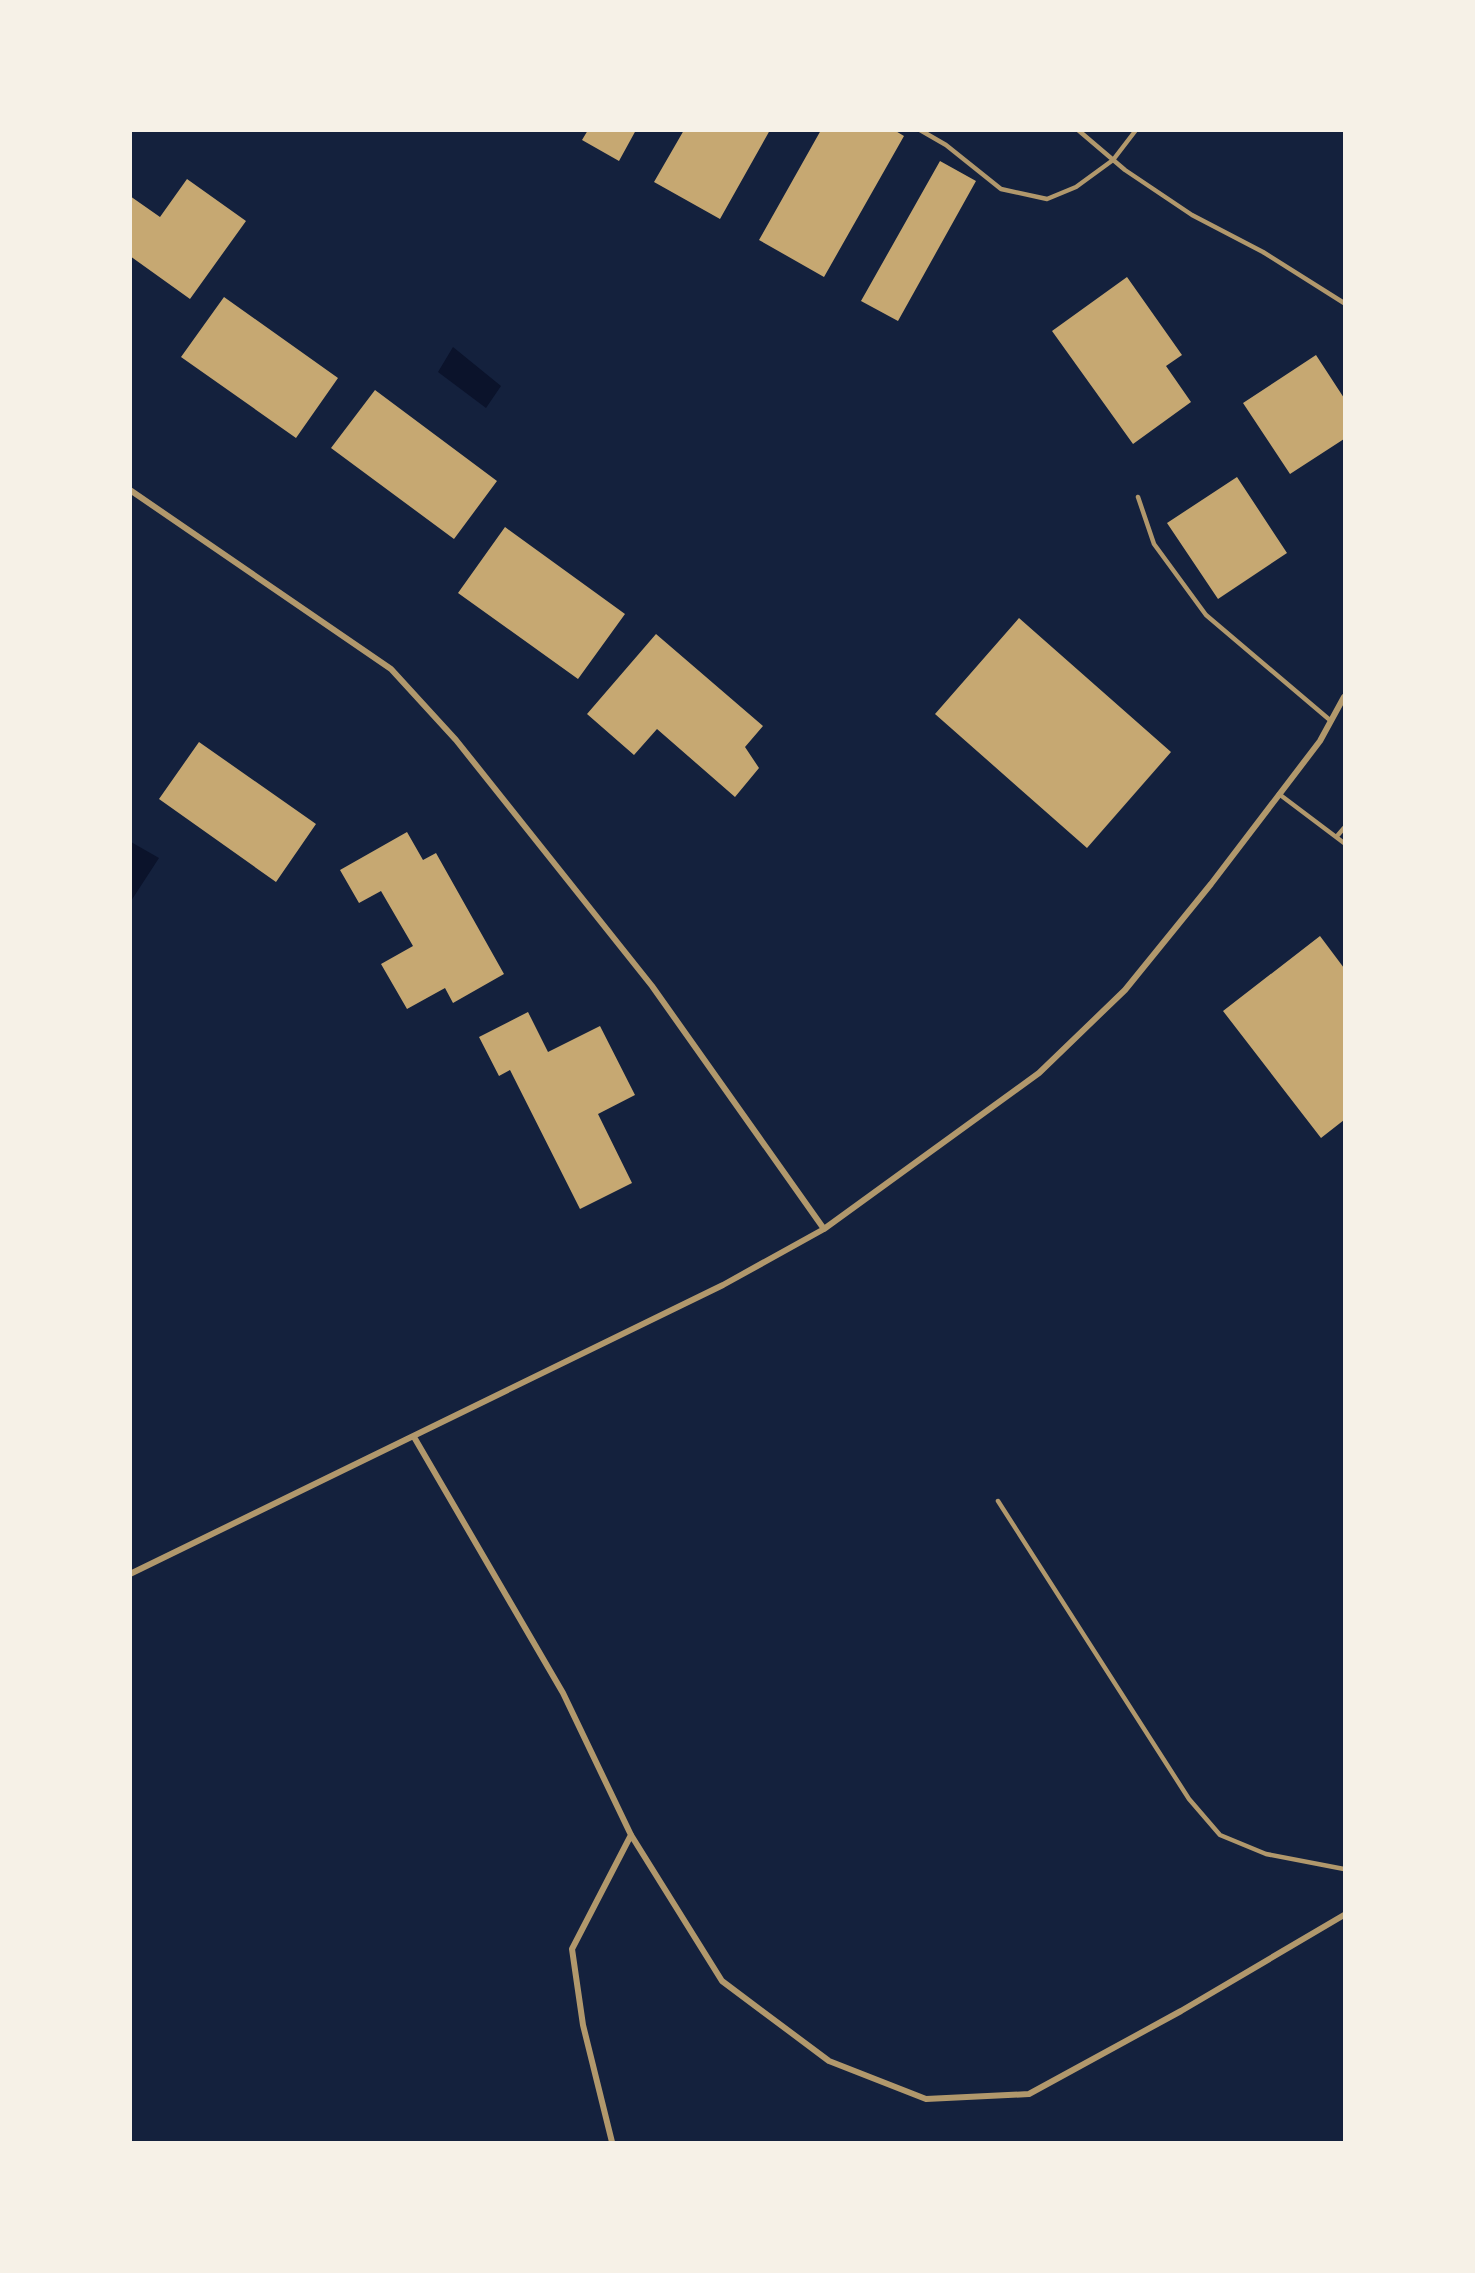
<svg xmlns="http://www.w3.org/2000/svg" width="1475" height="2273" font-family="'Nunito Sans',sans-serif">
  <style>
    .water { fill: #0b132b }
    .building { fill: #c6a872 }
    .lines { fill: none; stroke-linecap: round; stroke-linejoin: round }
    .service { stroke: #b1986c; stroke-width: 4.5 }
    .minor { stroke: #b1986c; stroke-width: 6 }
  </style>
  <rect width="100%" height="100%" fill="#14213d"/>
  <!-- water -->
  <path class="water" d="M453 347 501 386 486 408 438 372Z
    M131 842 159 858 131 901H130Z"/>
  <!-- building -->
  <path class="building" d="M588 130H636L619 161 582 140Z
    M684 130H770L720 219 654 182Z
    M821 130H894L904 136 824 277 759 240Z
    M940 161 976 181 898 321 861 301Z
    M187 179 246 221 190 299 130 256V196L160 217Z
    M1127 277 1182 355 1166 366 1191 402 1133 444 1052 331Z
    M224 297 338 378 296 438 181 357Z
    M1316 355 1344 398V439L1290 474 1243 403Z
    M375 390 497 481 454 539 331 448Z
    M1237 477 1287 553 1218 599 1167 523Z
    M505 527 625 614 578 679 458 593Z
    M1019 618 1171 752 1087 848 935 714Z
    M656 634 763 726 745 747 759 768 735 797 657 729 634 755 587 714Z
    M199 742 316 824 276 882 159 799Z
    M407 832 423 860 436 853 504 974 453 1003 445 988 407 1009 381 964 413 946 381 891 359 903 340 870Z
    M1320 936 1344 968V1120L1321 1138 1223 1011Z
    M528 1012 548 1052 600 1026 635 1095 598 1114 632 1183 580 1209 510 1070 499 1076 479 1037Z"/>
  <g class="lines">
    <!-- service -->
    <path class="service" d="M920 130 946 145 1001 189 1047 199 1076 187 1113 160 1136 130
      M1078 130 1125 170 1192 215 1263 252 1344 303
      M1138 497 1154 544 1206 615 1331 721
      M1279 794 1344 843
      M1338 835 1344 828
      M998 1501 1189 1799 1220 1835 1266 1854 1344 1869"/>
    <!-- minor -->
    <path class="minor" d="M130 490 391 669 456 740 652 986 824 1229
      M414 1437 563 1693 631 1835 722 1981 829 2061 926 2099 1029 2094 1181 2011 1344 1915
      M130 1574 723 1285 824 1229 1039 1073 1125 990 1211 884 1320 741 1344 697
      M612 2142 583 2025 572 1949 631 1835"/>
  </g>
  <!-- border -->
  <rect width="1475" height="2273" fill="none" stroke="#f6f1e7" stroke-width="264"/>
</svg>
